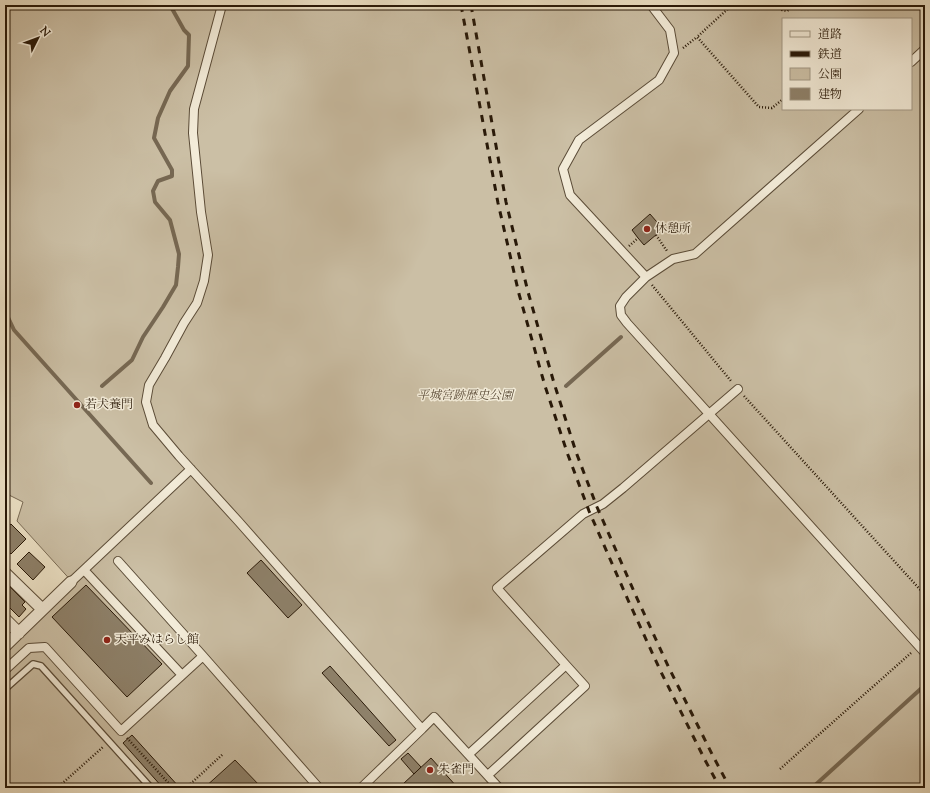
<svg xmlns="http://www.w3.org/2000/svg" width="930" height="793" font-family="'Sorts Mill Goudy','Noto Serif JP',serif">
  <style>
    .green { fill: #cbbfa5; stroke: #7a6c56; fill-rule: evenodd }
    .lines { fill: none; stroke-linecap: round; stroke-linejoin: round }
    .stream { stroke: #766853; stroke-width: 4 }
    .building { fill: #8e816a; stroke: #291908 }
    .service-casing { stroke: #5a4b37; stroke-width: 8 }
    .pedestrian-casing { stroke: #5a4b37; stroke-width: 10 }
    .minor-casing { stroke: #5a4b37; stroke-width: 13 }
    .path { stroke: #291908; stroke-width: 2.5; stroke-dasharray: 1 2; stroke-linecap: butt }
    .service { stroke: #f3ecd9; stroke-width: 5.5 }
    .pedestrian { stroke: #f3ecd9; stroke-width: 8 }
    .minor { stroke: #f3ecd9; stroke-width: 11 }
    .rail { stroke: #291908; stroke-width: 3; stroke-dasharray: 7 7; stroke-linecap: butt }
    .poi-dot { fill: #8f2418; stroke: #f3ecd9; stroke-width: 1.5 }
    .labels { text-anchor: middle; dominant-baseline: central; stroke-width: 3; stroke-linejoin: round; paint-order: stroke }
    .poi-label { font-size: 12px; fill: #291908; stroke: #f3ecd9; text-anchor: start }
    .park-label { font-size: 12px; font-style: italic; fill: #5a4b37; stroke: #f3ecd9 }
  </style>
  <rect width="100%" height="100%" fill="#ece1c5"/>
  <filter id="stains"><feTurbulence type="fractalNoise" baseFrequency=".005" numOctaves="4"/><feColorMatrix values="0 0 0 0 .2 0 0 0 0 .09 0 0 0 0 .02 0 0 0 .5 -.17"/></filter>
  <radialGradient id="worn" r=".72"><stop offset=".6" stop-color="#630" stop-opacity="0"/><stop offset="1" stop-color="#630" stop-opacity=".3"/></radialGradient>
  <!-- green -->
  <path class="green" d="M5 5H925V788H5V651L75 585 17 521 23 502 5 493ZM783 19H911V109H783Z"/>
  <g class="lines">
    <!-- stream -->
    <path class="stream" d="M5 311 14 330 151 483
      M102 386 132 360 143 337 163 307 176 285 178 267 179 254 170 220 155 202 153 191 158 181 172 176V170L154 138 158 118 170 91 188 66 189 35 184 30 170 5
      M566 386 621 337
      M812 788 925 685"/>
  </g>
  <!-- building -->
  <path class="building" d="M650 214 663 229 644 245 638 238 632 230Z
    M11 524 26 539 11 554 5 549V547L6 545 5 544V529Z
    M29 552 45 567 33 580 17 564Z
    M261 560 302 605 288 618 247 573Z
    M7 584 25 602 22 605 26 609 19 617 5 603V586Z
    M86 585 162 664 127 697 52 617Z
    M330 666 396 740 389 746 322 673Z
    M132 735 180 788H163L123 743Z
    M408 753 421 767 414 774 401 759Z
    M431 758 458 788H406L403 784Z
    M235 760 261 787 259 788H204Z"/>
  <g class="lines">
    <defs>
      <path id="service" d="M5 689 33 664 41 666 151 788
        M5 784 8 788"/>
      <path id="pedestrian" d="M222 5 194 109 193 133 201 212 208 255 204 281 197 303 184 323 165 358 149 385 146 402 153 425 179 456 239 522 422 729 434 717 499 788
        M911 62 925 49
        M859 109 695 254 673 259 646 277 626 297 620 306 621 315 627 323 925 653
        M646 277 570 195 563 169 579 140 659 80 674 53 670 30 651 5
        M118 561 203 656 319 788
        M84 570 182 675
        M71 582 191 469
        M5 670 29 648 45 647 121 731 203 656
        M469 754 566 665 497 588 583 514 603 504 623 488 738 389
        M488 775 585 686 566 665
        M361 788 422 729"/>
      <path id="minor" d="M5 573 42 609
        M5 619 19 633
        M5 646 71 582"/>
    </defs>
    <!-- service casing -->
    <use href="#service" class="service-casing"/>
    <!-- pedestrian casing -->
    <use href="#pedestrian" class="pedestrian-casing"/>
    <!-- minor casing -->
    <use href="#minor" class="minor-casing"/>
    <!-- path -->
    <path class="path" d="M732 5 697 37 759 107 772 108 783 99
      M778 5 782 10 787 11 794 5
      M683 48 697 37
      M656 235 667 251
      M629 246 638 238
      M652 285 731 381
      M744 396 925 595
      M127 738 173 788
      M780 769 911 653
      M57 788 103 747
      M186 788 223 754"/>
    <!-- service -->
    <use href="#service" class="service"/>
    <!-- pedestrian -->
    <use href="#pedestrian" class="pedestrian"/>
    <!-- minor -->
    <use href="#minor" class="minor"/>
    <!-- rail -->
    <path class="rail" d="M461 5 498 203 519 294 545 386 568 455 589 511 628 600 661 672 705 760 720 788
      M471 5 506 202 528 292 554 383 576 452 597 507 636 596 669 668 713 756 730 788"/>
  </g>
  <!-- markers -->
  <g class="poi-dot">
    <circle cx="647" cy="229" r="4"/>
    <circle cx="77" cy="405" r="4"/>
    <circle cx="107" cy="640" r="4"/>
    <circle cx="430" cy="770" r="4"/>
  </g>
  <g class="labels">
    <!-- poi labels -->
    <g class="poi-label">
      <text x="655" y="229">休憩所</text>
      <text x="85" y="405">若犬養門</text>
      <text x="115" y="640">天平みはらし館</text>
      <text x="438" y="770">朱雀門</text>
    </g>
    <!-- park labels -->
    <g class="park-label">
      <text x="465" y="396">平城宮跡歴史公園</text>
    </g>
  </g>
  <!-- margin -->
  <rect width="930" height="793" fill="none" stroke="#ece1c5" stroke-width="20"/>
  <rect x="6" y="6" width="918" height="781" fill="none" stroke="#291908" stroke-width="2"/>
  <rect x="10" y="10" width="910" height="773" fill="none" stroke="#291908"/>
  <!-- legend -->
  <rect x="782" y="18" width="130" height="92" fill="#f3ecd9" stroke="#a29885"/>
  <rect x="790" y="31" width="20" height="6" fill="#f3ecd9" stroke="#a29885"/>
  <text x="818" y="38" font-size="12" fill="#291908">道路</text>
  <rect x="790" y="51" width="20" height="6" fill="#291908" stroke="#a29885"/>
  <text x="818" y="58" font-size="12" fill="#291908">鉄道</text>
  <rect x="790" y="68" width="20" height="12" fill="#cbbfa5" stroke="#a29885"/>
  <text x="818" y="78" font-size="12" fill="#291908">公園</text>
  <rect x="790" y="88" width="20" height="12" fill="#8e816a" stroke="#a29885"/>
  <text x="818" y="98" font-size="12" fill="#291908">建物</text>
  <!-- north arrow -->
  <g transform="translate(38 38) rotate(48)" stroke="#f3ecd9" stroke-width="3" paint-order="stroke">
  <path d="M0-3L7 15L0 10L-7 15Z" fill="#291908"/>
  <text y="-6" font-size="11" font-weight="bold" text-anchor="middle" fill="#291908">N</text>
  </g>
  <rect width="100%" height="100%" filter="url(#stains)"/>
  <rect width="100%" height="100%" fill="url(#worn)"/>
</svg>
